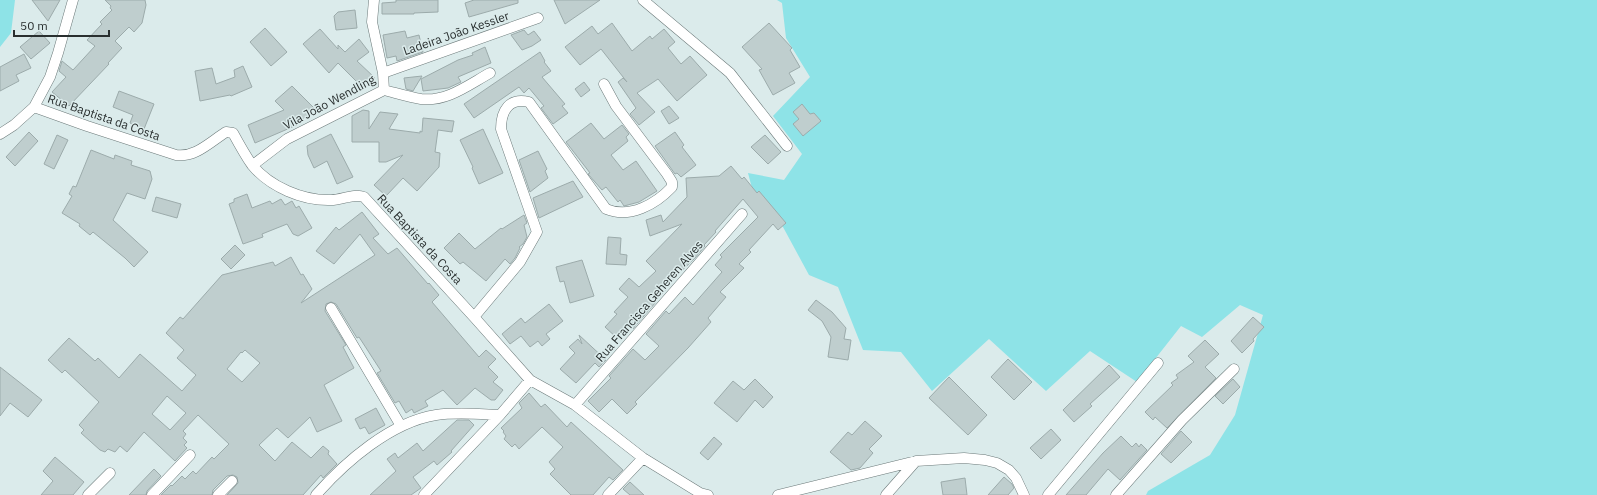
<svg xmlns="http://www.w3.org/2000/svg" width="1597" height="495" font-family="'IBM Plex Sans',sans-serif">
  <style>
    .green { fill: #8ee3e7 }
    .building { fill: #bfcece; stroke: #9cabab; fill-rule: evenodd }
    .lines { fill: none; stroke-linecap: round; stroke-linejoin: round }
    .minor-casing { stroke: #6c7a7a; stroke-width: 11 }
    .minor { stroke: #fff; stroke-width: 10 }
    .labels { text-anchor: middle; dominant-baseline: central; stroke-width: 3; stroke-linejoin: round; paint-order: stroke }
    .street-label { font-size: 12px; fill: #292f2f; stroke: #dbebeb }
  </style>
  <rect width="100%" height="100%" fill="#dbebeb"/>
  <!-- green -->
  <path class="green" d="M0 0H15L11 33 0 47Z
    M777 0H1597V495H1146L1148 491 1210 455 1235 415 1263 315 1240 305 1202 337 1181 326 1137 382 1090 351 1046 391 989 339 932 391 901 352 863 350 838 287 809 275 783 227 753 192 748 173 784 180 802 154 773 116 810 77 786 38 782 3Z"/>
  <!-- building -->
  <path class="building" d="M32 0H60L48 21Z
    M105 0H145L146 5 142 23 134 32 129 27 115 41 122 48 108 63 109 64 69 106 52 92 66 77 59 71 62 61 73 70 95 46 87 40 102 24 100 22 112 10 110 8 111 6Z
    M396 0H438V12L414 13V14H382V3L396 2Z
    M474 0H518V3L469 17 465 3Z
    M554 0H600L565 24Z
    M355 10 357 28 336 30 334 16 338 12Z
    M612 23 632 51 650 36 652 39 664 29 675 42 668 48 681 64 690 56 707 75 677 101 658 79 637 93 655 112 639 125 630 114 636 108 618 82 623 78 627 82 601 49 580 65 565 47 592 26 598 34Z
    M769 23 792 48 790 50 800 67 789 73 795 83 773 95 759 70 762 69 742 47Z
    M265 28 287 52 271 66 250 42Z
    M320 29 338 49V45L345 52 359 39 369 52 357 61 375 78 364 89 338 63 329 73 303 44Z
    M524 30 528 35 534 31 541 40 532 46 522 50 511 35Z
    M39 31 50 43 31 59 20 47Z
    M405 31 407 38 419 35 423 52 397 61 396 56 387 58 383 35Z
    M485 47 491 63 458 77 461 82 448 88 423 91 421 79 458 60 473 55 472 53Z
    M540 52 545 61 544 62 551 71 542 77 565 104 562 106 568 113 553 124 541 108 544 106 529 88 524 93 519 87 474 118 464 104Z
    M24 54 31 68 16 75 19 81 0 91V67Z
    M243 66 252 87 231 96 230 95 200 101 195 71 212 68 216 84 235 77 234 70Z
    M422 76 413 91 406 89 404 78Z
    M584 82 590 90 581 97 575 89Z
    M292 86 314 108 297 125 255 143 248 125 284 110 275 101Z
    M119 91 154 104 144 129 130 123 133 115 113 107Z
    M802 104 810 114 814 113 821 121 803 136 793 124 799 119 793 112Z
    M669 106 679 118 669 124 661 111Z
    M363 110 369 111V129L380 112 398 114 389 129 420 133V131L422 132 423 118 454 121 452 132 438 130 435 152 440 153 439 167 417 191 403 178 386 196 374 185 403 155 386 162H379V142H352V116Z
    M591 123 604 139 622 125 629 134 626 137 628 141 611 155 623 170 636 161 657 191 639 202 624 206 620 200 618 202 606 187 602 190 588 174 590 173 566 142Z
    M483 129 503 173 479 184 472 168 473 167 460 140Z
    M29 132 38 141 15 166 6 157Z
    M675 132 684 145 682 147 696 165 681 177 677 173 675 174 655 146Z
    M331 134 353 177 337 184 327 161 314 168 308 155 307 146Z
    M57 135 68 140 54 169 44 164Z
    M765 135 781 152 768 164 751 147Z
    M91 150 114 159 115 155 132 161 131 165 150 171 152 179 145 199 127 193 113 220 148 252 134 267 125 258 93 232 90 235 79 226 80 224 62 213 72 196 69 194 73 186 76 187Z
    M538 151 547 169 545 171 548 178 530 192 519 160Z
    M731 166 742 179 744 177 757 193 759 191 786 223 778 230 773 224 749 250 751 252 739 264 744 268 720 292 726 297 708 318 711 322 688 348 635 402 637 404 627 414 612 399 599 412 588 401 611 378 609 376 633 349 645 360 659 346 646 334 666 311 669 314 685 297 693 305 722 272 715 265 722 257 720 255 758 217 743 199 715 231 716 232 704 245 705 246 695 258 665 287 667 289 654 301 656 302 636 325 633 329 629 325 617 338 605 327 617 314 614 312 628 297 619 289 629 278 639 287 656 271 646 261 682 224 650 236 646 220 661 215 663 222 687 197 686 178 719 176Z
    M573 181 583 197 539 218 533 198Z
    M247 194 252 208 270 201 272 204 281 199 285 205 292 201 296 208 299 206 312 228 298 236 293 234 287 224 262 234 263 237 243 244 229 204 234 202V199Z
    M156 197 181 204 177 218 152 211Z
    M362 212 379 234 373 238 388 254 397 248 428 284 429 283 439 295 432 302 479 357 486 350 496 359 488 367 498 377 493 382 503 390 495 400H491L475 388 457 405 443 390 425 401 428 406 414 413 412 409 406 413 399 401 395 403 377 373 381 371 359 337 357 338 336 304 331 302 326 304 325 311 346 345 343 347 354 368 324 385 342 421 317 432 310 417 288 438 277 428 259 445 275 461 292 442 311 458 323 446 329 451 328 454 337 464 323 478 321 475 303 495H227L238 483 237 477 233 475 227 476 213 490 212 495H161L171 485 172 486 182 476 185 479 193 471 196 474 212 457 214 459 229 444 198 415 183 431 186 434 183 438 187 442 184 445 187 448 175 461 144 432 127 452 120 446 115 452 108 449 105 452 100 450 81 433 84 430 79 425 99 402 65 370 62 373 48 360 69 338 95 361 98 358 119 378 140 354 182 391 196 375 177 358 184 350 166 333 180 317 183 319 222 275 273 262 275 266 291 257 301 275 303 274 312 289 301 303 375 255 360 234 334 264 316 251 336 227 339 230ZM245 350 260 363 242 382 227 369 241 352 242 353ZM167 396 186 413 170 430 152 414Z
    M524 215 527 223 524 225 527 237 523 244 519 247 520 248 515 258 510 264 505 259 486 281 463 262 460 264 444 248 459 233 475 249 501 228 502 229Z
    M608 237 621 238 620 254 627 255 626 265 606 264Z
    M235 245 245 255 231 269 221 259Z
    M582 260 594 296 570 303 564 281 560 282 556 267Z
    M816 300 832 312 846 328 844 339 851 340 848 360 828 357 831 337 822 321 808 310Z
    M549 304 563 321 546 334 550 339 542 346 538 341 530 347 521 336 510 344 502 334 521 318 525 323Z
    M1253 317 1264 327 1253 339 1254 341 1242 353 1231 341Z
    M579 335 606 360 599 367 595 363 576 383 560 369 575 353 569 347 578 339 582 344Z
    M1205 340 1219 354 1205 367 1216 378 1167 428 1155 417 1153 420 1145 412 1173 385 1171 383 1178 378 1176 375 1194 362 1188 356Z
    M1008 359 1032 382 1014 400 991 377Z
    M1109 365 1120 377 1090 404 1092 406 1074 422 1063 410Z
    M0 367 42 400 28 417 10 403 0 416Z
    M949 377 987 415 968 435 929 398Z
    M755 379 773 397 763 408 755 400 737 422 714 403 733 381 744 390Z
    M1233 379 1240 387 1223 404 1215 396Z
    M529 393 541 407 545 404 567 427 571 422 623 470 613 480 609 477 593 495H571L550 474 555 469 549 462 563 447 542 427 519 449 515 444 512 447 504 439 506 436 503 432 504 431 501 428 522 408 519 403Z
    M376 408 385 425 369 434 365 427 360 429 355 419Z
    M457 420H469L474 425 451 451 452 452 437 465 434 461 413 477 421 488 411 495H370L396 471 387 459 395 453 398 458 417 443 423 451Z
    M865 421 882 436 869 449 873 453 860 468 851 470 830 452 848 432 852 435Z
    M1051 429 1061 440 1041 459 1030 448Z
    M1181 431 1192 442 1171 463 1161 454Z
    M1121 436 1132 447 1136 443 1139 447 1141 444 1147 450 1120 480 1108 469 1086 495H1066L1103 453Z
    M714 437 722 444 708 460 700 453Z
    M55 457 84 482 73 495H41L53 481 43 471Z
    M154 469 161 476 147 491 146 495H129Z
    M1004 477 1012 484 1014 488 1008 495H988Z
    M965 478 967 495H943L941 482Z
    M630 482 644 495H630L623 489Z"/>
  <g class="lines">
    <defs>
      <path id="minor" d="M643 0 730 73 787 146
        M383 73 538 18
        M384 90C396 93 409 97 421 99 447 102 468 85 490 73
        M34 107 87 126 176 155C195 158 210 142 226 132L233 133C239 144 245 155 252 165 270 187 303 201 331 200 342 200 354 193 364 197L474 317 530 380 575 405 643 458 700 493 708 495
        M0 134 14 125 34 107 50 77 58 53 73 0
        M253 165 287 139 384 90 383 73 372 22 374 0
        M331 308 401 426
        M474 317 520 262 537 232 501 129C501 111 509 97 529 102L606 209C630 219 656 204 672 187V182L667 174 616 106 604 84
        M575 405 742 214
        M88 495 110 473
        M152 495 190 455
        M218 495 232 481
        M316 495C345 462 391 422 436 415 457 412 478 414 500 415
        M424 495 500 415 530 380
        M608 495 643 458
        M778 495 916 461 964 458 985 460 997 463 1009 470 1016 478 1024 495
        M886 495 916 461
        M1048 495 1158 363
        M1116 495 1182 420 1234 369"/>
    </defs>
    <!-- minor casing -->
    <use href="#minor" class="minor-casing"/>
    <!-- minor -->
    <use href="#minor" class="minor"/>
  </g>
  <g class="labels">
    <!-- street labels -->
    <g class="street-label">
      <text transform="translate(456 33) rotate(-19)">Ladeira João Kessler</text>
      <text transform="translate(329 102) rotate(-28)">Vila João Wendling</text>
      <text transform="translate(104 117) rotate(19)">Rua Baptista da Costa</text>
      <text transform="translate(420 239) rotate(47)">Rua Baptista da Costa</text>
      <text transform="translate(649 301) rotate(-49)">Rua Francisca Geheren Alves</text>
    </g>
  </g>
  <!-- scale -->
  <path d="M14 30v6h95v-6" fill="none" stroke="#292f2f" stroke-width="2"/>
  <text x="20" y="30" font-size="12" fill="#292f2f" stroke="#dbebeb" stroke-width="3" paint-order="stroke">50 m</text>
</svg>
